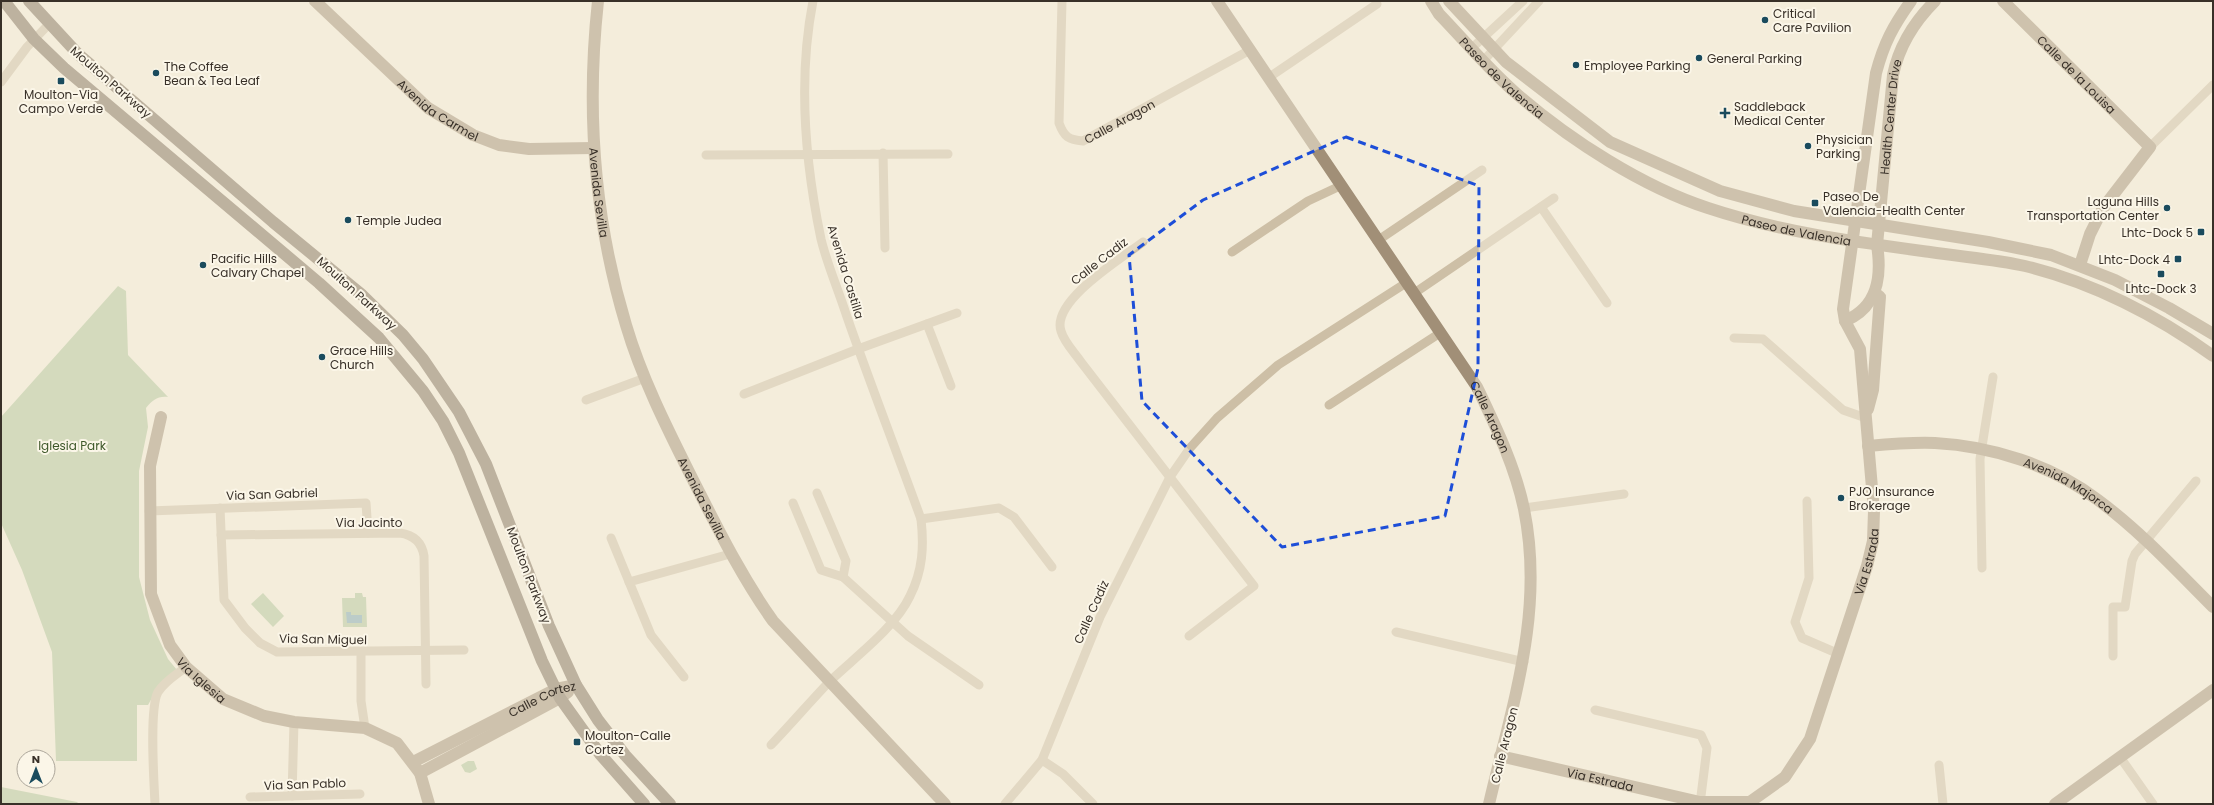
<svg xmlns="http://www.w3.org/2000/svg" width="2214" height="805" font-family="Poppins,sans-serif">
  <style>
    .green { fill: #aec49a }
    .water { fill: #78a5b3 }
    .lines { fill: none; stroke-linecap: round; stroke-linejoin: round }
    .street { stroke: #cdbfa6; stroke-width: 9 }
    .secondary { stroke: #a18f77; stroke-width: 12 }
    .primary { stroke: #7b6b58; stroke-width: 12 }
    .marked { fill: none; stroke: #1d4ed8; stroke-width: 3; stroke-dasharray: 8 5; stroke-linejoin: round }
    .poi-dot { fill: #1a4b5d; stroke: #fbf6e8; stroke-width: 1.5 }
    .labels { text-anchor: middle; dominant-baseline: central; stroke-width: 4; stroke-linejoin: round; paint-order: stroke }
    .poi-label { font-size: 12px; fill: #383028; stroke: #fbf6e8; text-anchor: start }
    .street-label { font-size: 12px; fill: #383028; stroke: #fbf6e8 }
    .park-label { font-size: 12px; fill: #3e582a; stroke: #fbf6e8 }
  </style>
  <rect width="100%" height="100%" fill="#f4eddb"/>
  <!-- green -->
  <path class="green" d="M118 286 126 291 128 355 168 397C157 396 153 400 146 408L148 427 139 471V577L150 620 168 659 177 670 160 684 148 705H137V761H56L52 652 22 570 1 523V417Z
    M263 593 284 616 273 627 251 604Z
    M355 593H362L363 597H366L367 627H343L342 598H355Z
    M468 761H474L477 769 470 773 465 772 461 765Z
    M1 787 77 802 79 804H1Z"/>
  <!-- water -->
  <path class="water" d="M346 612H351V615H362V623H347Z"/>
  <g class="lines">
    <!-- street -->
    <g class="street">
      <path id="s1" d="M1062 1 1059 123C1064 137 1069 140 1083 141L1250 50"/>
      <path d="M1472 48 1523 1"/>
      <path d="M1484 60 1539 1"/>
      <path d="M1268 78 1377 4"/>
      <path d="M1 82 27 47 50 23"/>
      <path d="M2150 147 2213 85"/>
      <path d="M883 153 885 248"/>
      <path d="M706 155 948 154"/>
      <path d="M1541 207 1607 303"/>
      <path d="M1377 241 1482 170"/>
      <path d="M1143 242C1122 258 1051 301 1061 331 1064 342 1074 352 1081 362L1254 586 1189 636"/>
      <path d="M1232 252 1308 201 1340 186"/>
      <path d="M1413 294 1554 198"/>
      <path d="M927 324 951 386"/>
      <path d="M1734 338 1763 339 1843 410 1866 418"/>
      <path d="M744 394 858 349 957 313"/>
      <path d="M586 400 645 378"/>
      <path d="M1329 405 1440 333"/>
      <path d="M817 493 846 561 843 577"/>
      <path d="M1807 501 1809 578 1795 622 1802 638 1839 654"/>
      <path d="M793 503 821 570 843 577 908 636 979 685"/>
      <path d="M220 508 224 600 245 628 260 643 277 652 464 650"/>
      <path d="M1524 508 1624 494"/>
      <path d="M149 511 366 503 368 533"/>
      <path d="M921 519 999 508 1014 517 1052 567"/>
      <path d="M221 535 400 533C414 535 422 543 424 556L426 684"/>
      <path d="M611 538 651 635 684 677"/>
      <path d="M1982 568 1980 459 1993 377"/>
      <path d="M629 582 730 554"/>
      <path d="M1396 632 1524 662"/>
      <path d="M361 652V701L365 728"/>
      <path d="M2113 656V607H2125L2132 561 2135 554 2196 481"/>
      <path d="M1595 710 1701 735 1707 748 1700 804"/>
      <path d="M771 745C791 724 809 703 829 682 855 657 895 628 910 596 923 570 924 546 921 519 896 450 870 383 846 314 838 289 827 264 821 239 805 162 798 78 813 1"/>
      <path d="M2120 757 2153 804"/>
      <path d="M1042 760 1063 774 1093 804"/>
      <path d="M1939 765 1943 804"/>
      <path d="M292 796 294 722"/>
      <path d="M250 797 360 794"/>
      <path d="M155 804C154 782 149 708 158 692 165 681 176 675 186 667"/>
      <path d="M1005 804 1042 760 1100 617 1170 477 1190 448 1217 418 1278 365 1406 283"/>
    </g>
    <!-- secondary -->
    <g class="secondary">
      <path id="s2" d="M315 1 428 108 473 135 499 145 529 149 593 148"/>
      <path id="s3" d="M598 1C586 111 594 219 626 325 642 379 668 430 693 480 718 529 741 576 773 621L945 804"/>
      <path id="s4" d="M1217 1 1477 387C1496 427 1515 466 1524 509 1545 612 1512 705 1489 804"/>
      <path id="s5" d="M1431 1 1439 14C1465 41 1490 71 1518 95 1570 140 1643 187 1708 208 1780 232 1856 242 1930 252 1962 257 1994 259 2025 266 2092 282 2158 316 2213 356"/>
      <path d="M1449 1 1506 62 1610 142 1720 191 1794 211 1988 242 2051 255 2115 280 2169 308 2213 334"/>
      <path id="s6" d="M2003 1 2150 147 2103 208 2090 234 2080 265"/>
      <path id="s7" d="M1845 321C1878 307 1882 277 1877 245L1893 75C1899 46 1914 22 1935 1"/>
      <path d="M1868 409 1873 390 1880 297 1875 293"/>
      <path id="s8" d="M161 417 150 466 151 594 170 645 186 667 223 699 264 716 294 722 365 728 397 743 420 773 429 804"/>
      <path id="s9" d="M1868 446C1890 444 1912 442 1935 443 1991 446 2052 465 2098 500 2140 531 2176 570 2213 607"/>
      <path id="s10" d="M1500 756 1700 802H1750L1785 777 1810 739 1867 566 1873 541 1874 511 1860 349 1845 321 1843 309 1876 73C1884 43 1893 26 1911 1"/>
      <path id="s11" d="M413 762 556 689 576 685"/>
      <path d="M420 773 560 698 568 692"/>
      <path d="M2055 804 2213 690"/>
    </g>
    <!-- primary -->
    <path class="primary" d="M4 1 34 39 64 68 319 283 379 338 423 391 443 421 459 453 542 661 560 698 600 754 644 804
      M29 1 78 54 273 222 362 295 403 335 423 359 459 412 486 464 549 626 576 685 598 720 625 755 670 804"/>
  </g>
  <!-- marked area -->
  <path d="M0 0H2214V805H0ZM1346 137 1479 186 1478 368 1445 516 1282 547 1142 401 1129 255 1203 200Z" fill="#f4eddb" fill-opacity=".55" fill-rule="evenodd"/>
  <path class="marked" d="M1346 137 1479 186 1478 368 1445 516 1282 547 1142 401 1129 255 1203 200Z"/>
  <!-- markers -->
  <g class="poi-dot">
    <circle cx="1765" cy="20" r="4"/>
    <circle cx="1699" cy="58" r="4"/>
    <circle cx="1576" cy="65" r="4"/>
    <circle cx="156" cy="73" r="4"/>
    <rect x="57" y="77" width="8" height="8" rx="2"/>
    <path d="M1723 107h4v4h4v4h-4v4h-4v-4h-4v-4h4z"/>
    <circle cx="1808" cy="146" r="4"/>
    <rect x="1811" y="199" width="8" height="8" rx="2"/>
    <circle cx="2167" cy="208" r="4"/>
    <circle cx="348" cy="220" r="4"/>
    <rect x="2197" y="228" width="8" height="8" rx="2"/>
    <rect x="2174" y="255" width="8" height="8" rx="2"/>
    <circle cx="203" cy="265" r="4"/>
    <rect x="2157" y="270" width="8" height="8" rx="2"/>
    <circle cx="322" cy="357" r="4"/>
    <circle cx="1841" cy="498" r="4"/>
    <rect x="573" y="738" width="8" height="8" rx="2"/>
  </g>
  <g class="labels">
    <!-- poi labels -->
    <g class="poi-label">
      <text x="1773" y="13">Critical<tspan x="1773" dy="14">Care Pavilion</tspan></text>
      <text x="1707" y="58">General Parking</text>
      <text x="1584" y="65">Employee Parking</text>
      <text x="164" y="66">The Coffee<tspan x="164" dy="14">Bean &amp; Tea Leaf</tspan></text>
      <text x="61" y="94" text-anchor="middle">Moulton-Via<tspan x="61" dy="14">Campo Verde</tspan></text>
      <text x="1734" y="106">Saddleback<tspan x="1734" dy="14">Medical Center</tspan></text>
      <text x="1816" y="139">Physician<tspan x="1816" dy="14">Parking</tspan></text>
      <text x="1823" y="196">Paseo De<tspan x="1823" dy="14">Valencia-Health Center</tspan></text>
      <text x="2159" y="201" text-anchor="end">Laguna Hills<tspan x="2159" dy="14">Transportation Center</tspan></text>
      <text x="356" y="220">Temple Judea</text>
      <text x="2193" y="232" text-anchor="end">Lhtc-Dock 5</text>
      <text x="211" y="258">Pacific Hills<tspan x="211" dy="14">Calvary Chapel</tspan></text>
      <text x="2170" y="259" text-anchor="end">Lhtc-Dock 4</text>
      <text x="2161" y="288" text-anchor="middle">Lhtc-Dock 3</text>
      <text x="330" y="350">Grace Hills<tspan x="330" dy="14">Church</tspan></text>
      <text x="1849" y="491">PJO Insurance<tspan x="1849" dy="14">Brokerage</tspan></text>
      <text x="585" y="735">Moulton-Calle<tspan x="585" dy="14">Cortez</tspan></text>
    </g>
    <!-- street labels -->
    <g class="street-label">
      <text stroke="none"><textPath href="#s6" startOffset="104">Calle de la Louisa</textPath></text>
      <text stroke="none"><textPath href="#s5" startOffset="105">Paseo de Valencia</textPath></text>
      <text transform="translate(111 82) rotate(41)">Moulton Parkway</text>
      <text stroke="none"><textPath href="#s2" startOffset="165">Avenida Carmel</textPath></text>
      <text stroke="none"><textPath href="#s7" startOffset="219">Health Center Drive</textPath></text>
      <text stroke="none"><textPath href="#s1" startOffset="196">Calle Aragon</textPath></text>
      <text stroke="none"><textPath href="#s3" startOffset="192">Avenida Sevilla</textPath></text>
      <text stroke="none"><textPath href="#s5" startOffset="442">Paseo de Valencia</textPath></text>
      <text transform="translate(1099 261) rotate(-38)">Calle Cadiz</text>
      <text transform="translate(846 272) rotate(73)">Avenida Castilla</text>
      <text transform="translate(357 293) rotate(42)">Moulton Parkway</text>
      <text stroke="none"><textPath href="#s4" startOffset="498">Calle Aragon</textPath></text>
      <text stroke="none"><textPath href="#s9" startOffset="209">Avenida Majorca</textPath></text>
      <text transform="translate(272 494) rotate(-2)">Via San Gabriel</text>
      <text stroke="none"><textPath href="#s3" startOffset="517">Avenida Sevilla</textPath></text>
      <text x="369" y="522">Via Jacinto</text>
      <text stroke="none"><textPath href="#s10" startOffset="530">Via Estrada</textPath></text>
      <text transform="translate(529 575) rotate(69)">Moulton Parkway</text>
      <text transform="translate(1091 612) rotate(-66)">Calle Cadiz</text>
      <text transform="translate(323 639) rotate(1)">Via San Miguel</text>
      <text stroke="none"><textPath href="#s8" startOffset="280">Via Iglesia</textPath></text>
      <text stroke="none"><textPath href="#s11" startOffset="144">Calle Cortez</textPath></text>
      <text transform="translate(1504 745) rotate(-76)">Calle Aragon</text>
      <text stroke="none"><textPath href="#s10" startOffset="103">Via Estrada</textPath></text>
      <text transform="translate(305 784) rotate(-2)">Via San Pablo</text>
    </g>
    <!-- park labels -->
    <g class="park-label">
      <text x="72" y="445">Iglesia Park</text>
    </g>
  </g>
  <!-- border -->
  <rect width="2214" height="805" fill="none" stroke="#383028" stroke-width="4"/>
  <!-- north arrow -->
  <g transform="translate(36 769)"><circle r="19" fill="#fbf6e8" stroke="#ada79b"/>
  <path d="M0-3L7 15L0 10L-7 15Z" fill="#1a4b5d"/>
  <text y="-6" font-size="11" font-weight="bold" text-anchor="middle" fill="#383028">N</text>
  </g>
</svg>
